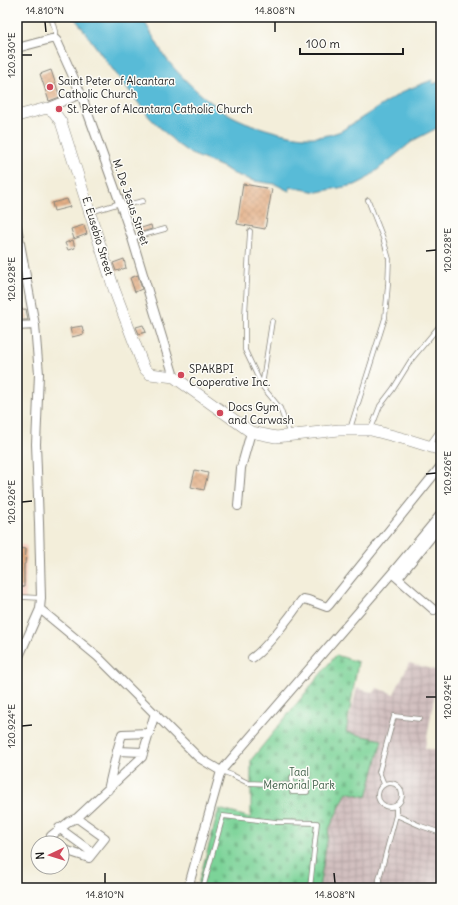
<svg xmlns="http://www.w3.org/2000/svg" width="458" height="905" font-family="Delius,sans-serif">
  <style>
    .built { fill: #f6d2c5 }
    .industrial { fill: url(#industrial-grid) }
    .cemetery { fill: url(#cemetery-stones); stroke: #4c785a }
    .water { fill: #59bbd7; stroke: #3a6c7a }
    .building { fill: url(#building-cross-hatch) }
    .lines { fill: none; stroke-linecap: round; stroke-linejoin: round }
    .service-casing { stroke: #88857b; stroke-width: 5.5 }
    .minor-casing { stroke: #88857b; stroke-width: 10 }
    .secondary-casing { stroke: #88857b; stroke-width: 12 }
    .service { stroke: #fff; stroke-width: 4 }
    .minor { stroke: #fff; stroke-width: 8 }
    .secondary { stroke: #fff; stroke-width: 11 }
    .ticks { fill: none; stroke: #1c1c1c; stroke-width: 1.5 }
    .poi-dot { fill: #d1495b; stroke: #fdfcf7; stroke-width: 1.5 }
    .labels { text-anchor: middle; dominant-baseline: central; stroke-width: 3; stroke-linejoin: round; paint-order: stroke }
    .poi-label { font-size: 11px; fill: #1c1c1c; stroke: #fdfcf7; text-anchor: start }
    .street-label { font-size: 11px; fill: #1c1c1c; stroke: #fdfcf7 }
    .park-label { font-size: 11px; fill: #3d5c47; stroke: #fdfcf7 }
    .neatline { fill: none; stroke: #1c1c1c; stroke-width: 1.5 }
    .ticks-label { font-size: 10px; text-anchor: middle; fill: #1c1c1c }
  </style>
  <defs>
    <pattern id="industrial-grid" width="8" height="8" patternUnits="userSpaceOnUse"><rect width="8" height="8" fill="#d1bfbf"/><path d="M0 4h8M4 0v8" fill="none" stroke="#b3a4a4"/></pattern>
    <pattern id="cemetery-stones" width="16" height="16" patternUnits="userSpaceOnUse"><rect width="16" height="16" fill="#7bd398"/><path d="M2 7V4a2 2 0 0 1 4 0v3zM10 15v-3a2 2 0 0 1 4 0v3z" fill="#6ab582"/></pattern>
    <pattern id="building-cross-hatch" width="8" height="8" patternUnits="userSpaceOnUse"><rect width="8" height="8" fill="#e3af86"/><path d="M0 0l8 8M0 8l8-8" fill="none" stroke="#c29673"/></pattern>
  </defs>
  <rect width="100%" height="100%" fill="#fdfcf7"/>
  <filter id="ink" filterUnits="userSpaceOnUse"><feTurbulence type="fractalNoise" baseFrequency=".025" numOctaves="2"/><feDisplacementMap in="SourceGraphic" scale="8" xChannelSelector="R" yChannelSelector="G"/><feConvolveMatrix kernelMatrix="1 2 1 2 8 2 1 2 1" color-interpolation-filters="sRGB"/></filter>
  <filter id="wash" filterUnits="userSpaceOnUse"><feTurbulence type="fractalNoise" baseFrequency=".012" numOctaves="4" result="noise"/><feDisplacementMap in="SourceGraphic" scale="16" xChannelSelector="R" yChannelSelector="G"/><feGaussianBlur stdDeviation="0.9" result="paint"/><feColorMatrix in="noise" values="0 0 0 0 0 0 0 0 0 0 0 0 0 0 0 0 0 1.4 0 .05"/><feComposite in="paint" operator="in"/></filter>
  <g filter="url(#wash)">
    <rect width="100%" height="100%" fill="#f3eeda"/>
    <!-- built -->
    <path class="built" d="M17 543 27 546 25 603H17Z"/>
    <!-- industrial -->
    <path class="industrial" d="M409 663 439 671 425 748 441 752V888H319L329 829 347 792 366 797 382 741 346 732 357 688 374 693 377 688 394 694Z"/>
    <!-- cemetery -->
    <path class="cemetery" d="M336 655 358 662 346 732 382 740 367 797 347 792 329 829 319 888H197L219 809 251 818V760Z"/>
    <!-- water -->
    <path class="water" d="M74 17H142C149 29 156 42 163 54 180 78 210 105 236 118 248 124 262 128 276 132 301 138 317 140 341 131L404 91 432 80 433 84 441 81V126L414 140 365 180 355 185 317 192 290 187 289 191 275 184 254 181 234 174 223 167 191 154 177 144 150 118 104 58Z"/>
    <g id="blocks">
      <!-- building -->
      <path class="building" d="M51 70 60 97 49 101 40 74Z
        M243 184 272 189 265 229 237 224Z
        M67 199 70 207 54 211 52 203Z
        M84 225 87 234 74 239 71 229Z
        M151 225 152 229 139 233 138 229Z
        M73 240 75 248 68 250 65 243Z
        M124 259 126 268 116 271 113 263Z
        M138 275 142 289 135 292 130 278Z
        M26 309 28 320H17V310Z
        M143 325 146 332 139 334 136 327Z
        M82 326 84 334 72 337 70 328Z
        M195 470 208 473 204 490 191 487Z
        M18 548 26 549 25 564H24V587H17Z"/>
    </g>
  </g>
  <g filter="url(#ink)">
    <use href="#blocks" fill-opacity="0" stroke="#88857b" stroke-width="1"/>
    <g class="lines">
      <defs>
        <path id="service" d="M51 17 55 31V39
          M121 206 143 201
          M91 212 120 203
          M250 231 245 315V350L262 386 280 408 290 435
          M132 238 165 229
          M262 386 272 321
          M350 429 385 318 388 285 389 259 383 238 368 200
          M371 429 380 406 393 389 411 360 441 324
          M428 446 441 428
          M17 595 21 597 41 598
          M221 771 232 775 248 783 292 785
          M292 777H307V792H292Z
          M378 795a12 12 0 1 1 24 0a12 12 0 1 1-24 0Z
          M384 784 379 772 394 716 420 719
          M396 806V815L421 826 441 833
          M190 883 208 888
          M203 888 223 816 276 822 317 823 310 888
          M379 888V879L396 815
          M440 888 441 879"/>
        <path id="minor" d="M17 48 51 39H55L57 41 81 94 120 203 132 238 174 377
          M47 108 81 94
          M17 227 35 325 39 374 36 444 39 523 41 598 40 609 17 661
          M17 326 35 325
          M238 506 241 468 251 432
          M394 575 434 610
          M398 578 441 525
          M40 609 98 657 199 758 221 771 188 888
          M252 658C265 650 292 614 301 601L303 599 308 600 327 607 329 605 441 466
          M117 751 143 752
          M221 771 392 573 441 514
          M108 790 117 751 122 734 150 733
          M59 828 93 853
          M55 843 51 836 70 821 77 818 142 757 155 713
          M62 849 89 858 105 838 77 818"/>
        <path id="secondary" d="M17 116 47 108 54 112 61 122 114 289 144 368 150 374 174 377 251 432 276 437 339 430H371L409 440 441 450"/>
      </defs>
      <!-- service casing -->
      <use href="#service" class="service-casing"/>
      <!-- minor casing -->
      <use href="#minor" class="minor-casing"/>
      <!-- secondary casing -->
      <use href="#secondary" class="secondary-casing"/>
      <!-- service -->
      <use href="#service" class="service"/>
      <!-- minor -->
      <use href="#minor" class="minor"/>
      <!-- secondary -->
      <use href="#secondary" class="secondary"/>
    </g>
  </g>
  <!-- ticks -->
  <path class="ticks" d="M45 22 46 32M275 22V32M22 55H32M426 251 436 250M22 279 32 278M426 474 436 473M22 502 32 501M426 697H436M22 726 32 725M105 873V883M334 873 335 883"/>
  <!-- markers -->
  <g class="poi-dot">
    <circle cx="50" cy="87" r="4"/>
    <circle cx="59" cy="109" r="4"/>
    <circle cx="181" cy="375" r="4"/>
    <circle cx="220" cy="413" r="4"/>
  </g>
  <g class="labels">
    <!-- poi labels -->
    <g class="poi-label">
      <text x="58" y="81">Saint Peter of Alcantara<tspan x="58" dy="13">Catholic Church</tspan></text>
      <text x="67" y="109">St. Peter of Alcantara Catholic Church</text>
      <text x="189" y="369">SPAKBPI<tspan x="189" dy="13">Cooperative Inc.</tspan></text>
      <text x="228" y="407">Docs Gym<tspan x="228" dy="13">and Carwash</tspan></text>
    </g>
    <!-- street labels -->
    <g class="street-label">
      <text transform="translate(131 202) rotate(71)">M. De Jesus Street</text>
      <text transform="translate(98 236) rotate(73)">E. Eusebio Street</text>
    </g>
    <!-- park labels -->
    <g class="park-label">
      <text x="299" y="772">Taal<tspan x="299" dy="13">Memorial Park</tspan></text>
    </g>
  </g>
  <!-- margin -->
  <rect width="458" height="905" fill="none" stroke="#fdfcf7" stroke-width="44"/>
  <!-- north arrow -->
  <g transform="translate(50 855) rotate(266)"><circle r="19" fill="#fdfcf7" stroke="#a3a29f"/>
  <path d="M0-3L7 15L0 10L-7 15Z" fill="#d1495b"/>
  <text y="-6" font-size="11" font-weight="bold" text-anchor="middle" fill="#1c1c1c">N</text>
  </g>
  <!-- scale -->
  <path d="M300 48v6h103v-6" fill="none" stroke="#1c1c1c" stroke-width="2"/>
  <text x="306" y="48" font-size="12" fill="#1c1c1c" stroke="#fdfcf7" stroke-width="3" paint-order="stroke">100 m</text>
  <rect x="22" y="22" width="414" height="861" class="neatline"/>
  <g class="ticks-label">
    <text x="45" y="14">14.810°N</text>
    <text x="275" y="14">14.808°N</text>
    <text transform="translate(11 55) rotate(-90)" y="4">120.930°E</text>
    <text transform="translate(447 250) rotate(-90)" y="4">120.928°E</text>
    <text transform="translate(11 279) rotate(-90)" y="4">120.928°E</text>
    <text transform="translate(447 473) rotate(-90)" y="4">120.926°E</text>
    <text transform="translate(11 502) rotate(-90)" y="4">120.926°E</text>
    <text transform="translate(447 697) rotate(-90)" y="4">120.924°E</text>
    <text transform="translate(11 726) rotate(-90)" y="4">120.924°E</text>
    <text x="105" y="898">14.810°N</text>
    <text x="335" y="898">14.808°N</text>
  </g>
</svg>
